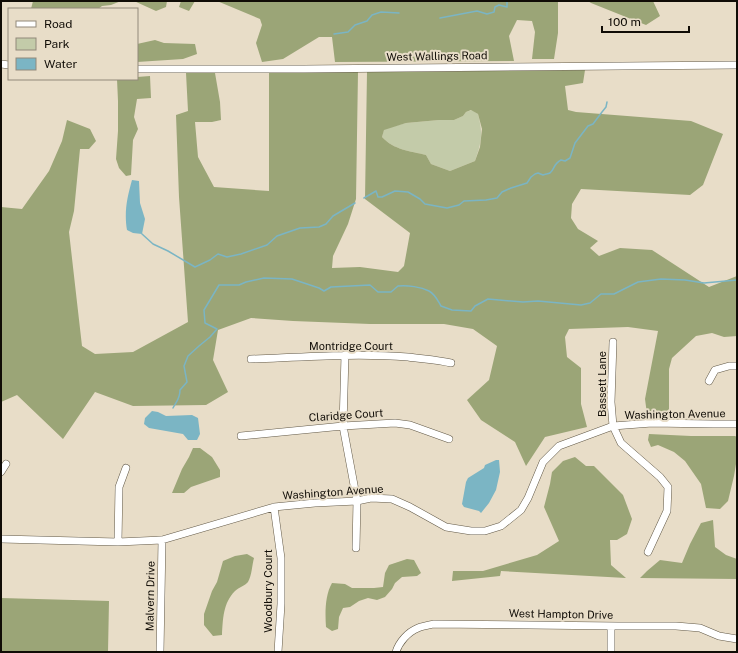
<svg xmlns="http://www.w3.org/2000/svg" width="738" height="653" font-family="'Public Sans',sans-serif">
  <style>
    .green { fill: #c3cba9 }
    .forest { fill: #9ba577; fill-rule: evenodd }
    .water { fill: #7bb5c4 }
    .lines { fill: none; stroke-linecap: round; stroke-linejoin: round }
    .stream { stroke: #7bb5c4; stroke-width: 1.5 }
    .minor-casing { stroke: #625947; stroke-width: 8 }
    .minor { stroke: #fff; stroke-width: 7 }
    .labels { text-anchor: middle; dominant-baseline: central; stroke-width: 4; stroke-linejoin: round; paint-order: stroke }
    .street-label { font-size: 11px; fill: #100c06; stroke: #e8ddc8 }
  </style>
  <rect width="100%" height="100%" fill="#e8ddc8"/>
  <!-- green -->
  <path class="green" d="M472 110 478 114C483 134 482 141 475 161L450 171 431 164 426 155C410 151 394 150 382 137L384 129 406 123 439 120H454L463 116 466 112Z"/>
  <!-- forest -->
  <path class="forest" d="M33 1H167L166 7 156 11 134 1H121L111 5 102 6 98 9H31Z
    M181 1H195L189 11 179 7Z
    M217 1H558V33L554 59H532L535 32 532 21 517 20 509 36 514 61 335 62 332 37H319L283 59 262 62 256 43 262 25 260 19Z
    M588 1H653L660 16 646 25 591 3Z
    M155 40 164 43 195 44 197 54 183 59 137 62V44Z
    M585 70 583 83 565 86 568 110 576 112 691 121 723 134 703 185 690 195 581 189 572 204 571 218 578 229 598 241 590 248 599 256 620 248 652 250 709 287 737 276V336L724 337 712 333 696 336 672 358 669 369V412L647 414 645 399 658 331 628 327 569 329 565 337 567 357 581 368V404L587 427 545 437 526 466 515 442 481 420 467 400 489 380 497 346 473 329 444 324H370L293 321 251 318 218 330 213 360 228 392 206 405 133 406 95 392 63 439 17 395 1 402V207L22 209 49 171 62 141 67 120 90 129 96 141 89 149H80L74 211 69 232 82 346 95 354 133 352 188 322 179 197 176 115 188 111 186 73H215L220 102 221 120 212 122H195L198 157 214 187 269 191V72H358L356 199 348 224 333 256 332 268 360 267 398 272 404 266 410 233 365 199 367 72ZM471 110 478 114 482 129 480 147 475 161 450 171 431 164 426 155C410 151 394 150 382 137L384 130 406 123 439 120H454L463 116 466 112Z
    M150 76 151 98 137 99 134 117 138 129 133 140 131 175 126 176 119 168 116 159 118 131V101L117 79H137V77Z
    M649 434 691 436H735L737 437V458L734 476 728 501 720 509 706 508 701 484 685 461 674 452 658 445 651 447 648 440Z
    M193 448H200L212 457 220 470V477L191 487 184 493H172L182 469 189 457Z
    M575 457 586 466H594L623 495 632 519 627 534 617 540H610L611 565 626 578 501 571 500 576 452 581 453 571H483L537 555 559 541 544 507 550 484 552 472 563 461Z
    M713 520 715 547 726 555 737 559V579L640 578 647 571 660 560 682 563 690 544 701 523Z
    M247 554 254 558C252 565 252 575 248 582 245 586 239 587 235 591 223 603 223 619 222 635L213 636 204 625V614L212 591 217 582 223 561 235 556Z
    M407 559 414 560 421 573 417 576 402 577 395 583 392 589 385 597 377 600 368 598 359 601 350 607 343 608 339 617 338 629 332 631 326 627C325 613 325 595 332 583L345 584 352 588H374L383 587 385 573 389 565Z
    M1 598 109 601 108 652H1Z"/>
  <!-- water -->
  <path class="water" d="M132 180 139 181 140 203 145 219 142 234 133 233 127 230C124 212 127 198 132 180Z
    M152 411 158 412 166 416 192 415 198 418 200 434 197 440H188L183 434 149 428 144 424 145 418Z
    M496 460H499L500 472 496 490 489 503 481 513 479 511 464 507 462 504 466 482 468 478 484 468 485 465Z"/>
  <g class="lines">
    <!-- stream -->
    <path class="stream" d="M440 18 477 11 487 14 494 12 495 7 499 5 507 7V1
      M334 34 348 32 355 25 367 21 372 15 381 12 399 13
      M364 198 376 191 378 197H382L395 191 408 192 420 199 425 204 447 208 459 205 464 201 486 200 497 198 502 192 511 188 527 183 531 177 535 174 538 173 543 175C546 174 548 174 550 173 555 169 553 164 561 160L565 161 570 158 575 143 588 126 593 124 602 112 606 107 607 102
      M142 234 153 244 168 251 195 267 210 260 218 254 227 257 241 254 267 245 277 236 300 228 319 227 326 224 333 216 355 203
      M173 408C177 400 180 399 180 390L187 382 184 366 188 356 199 346 210 337 217 329 205 323 204 310 219 285H239L246 282 264 278 292 279 319 288 324 291 331 287 370 285 378 292H391L398 286C408 285 421 287 429 291 435 294 438 301 441 306L452 310 471 311 475 306 488 299 523 302 538 301 581 305 590 303 601 294H614L638 282 661 279 685 280 704 283 737 280"/>
    <defs>
      <path id="minor" d="M1 64 9 65
        M137 69H304L737 65
        M613 342 611 402 613 426 621 443 660 477 668 487 667 511 648 552
        M345 355 343 426 357 501 356 548
        M251 359C303 357 356 353 408 357 422 359 437 360 451 363
        M709 381 715 370 729 366H737
        M241 436 343 426 395 423 410 425 449 439
        M1 472 6 464
        M274 507 281 558V604L278 652
        M1 539 118 542 162 540 274 507 315 503 357 501 371 498 392 499 410 507 446 527 471 531H485L501 526 521 510 528 498 543 462 559 446 613 426 652 423 713 424H737
        M118 542 119 487 126 468
        M611 626V652
        M160 652 162 540
        M396 652C399 642 408 632 418 628 423 626 429 625 434 624L618 626H676L700 628 719 636 737 639"/>
    </defs>
    <!-- minor casing -->
    <use href="#minor" class="minor-casing"/>
    <!-- minor -->
    <use href="#minor" class="minor"/>
  </g>
  <g class="labels">
    <!-- street labels -->
    <g class="street-label">
      <text transform="translate(437 56) rotate(-1)">West Wallings Road</text>
      <text x="351" y="346">Montridge Court</text>
      <text transform="translate(602 384) rotate(-90)">Bassett Lane</text>
      <text transform="translate(675 414) rotate(-1)">Washington Avenue</text>
      <text transform="translate(346 415) rotate(-4)">Claridge Court</text>
      <text transform="translate(333 492) rotate(-4)">Washington Avenue</text>
      <text transform="translate(268 591) rotate(-90)">Woodbury Court</text>
      <text transform="translate(150 596) rotate(-89)">Malvern Drive</text>
      <text transform="translate(561 614) rotate(1)">West Hampton Drive</text>
    </g>
  </g>
  <!-- border -->
  <rect width="738" height="653" fill="none" stroke="#100c06" stroke-width="4"/>
  <!-- legend -->
  <rect x="8" y="8" width="130" height="72" fill="#e8ddc8" stroke="#92897a"/>
  <rect x="16" y="21" width="20" height="6" fill="#ffffff" stroke="#92897a"/>
  <text x="44" y="28" font-size="12" fill="#100c06">Road</text>
  <rect x="16" y="38" width="20" height="12" fill="#c3cba9" stroke="#92897a"/>
  <text x="44" y="48" font-size="12" fill="#100c06">Park</text>
  <rect x="16" y="58" width="20" height="12" fill="#7bb5c4" stroke="#92897a"/>
  <text x="44" y="68" font-size="12" fill="#100c06">Water</text>
  <!-- scale -->
  <path d="M602 26v6h87v-6" fill="none" stroke="#100c06" stroke-width="2"/>
  <text x="608" y="26" font-size="12" fill="#100c06" stroke="#e8ddc8" stroke-width="3" paint-order="stroke">100 m</text>
</svg>
